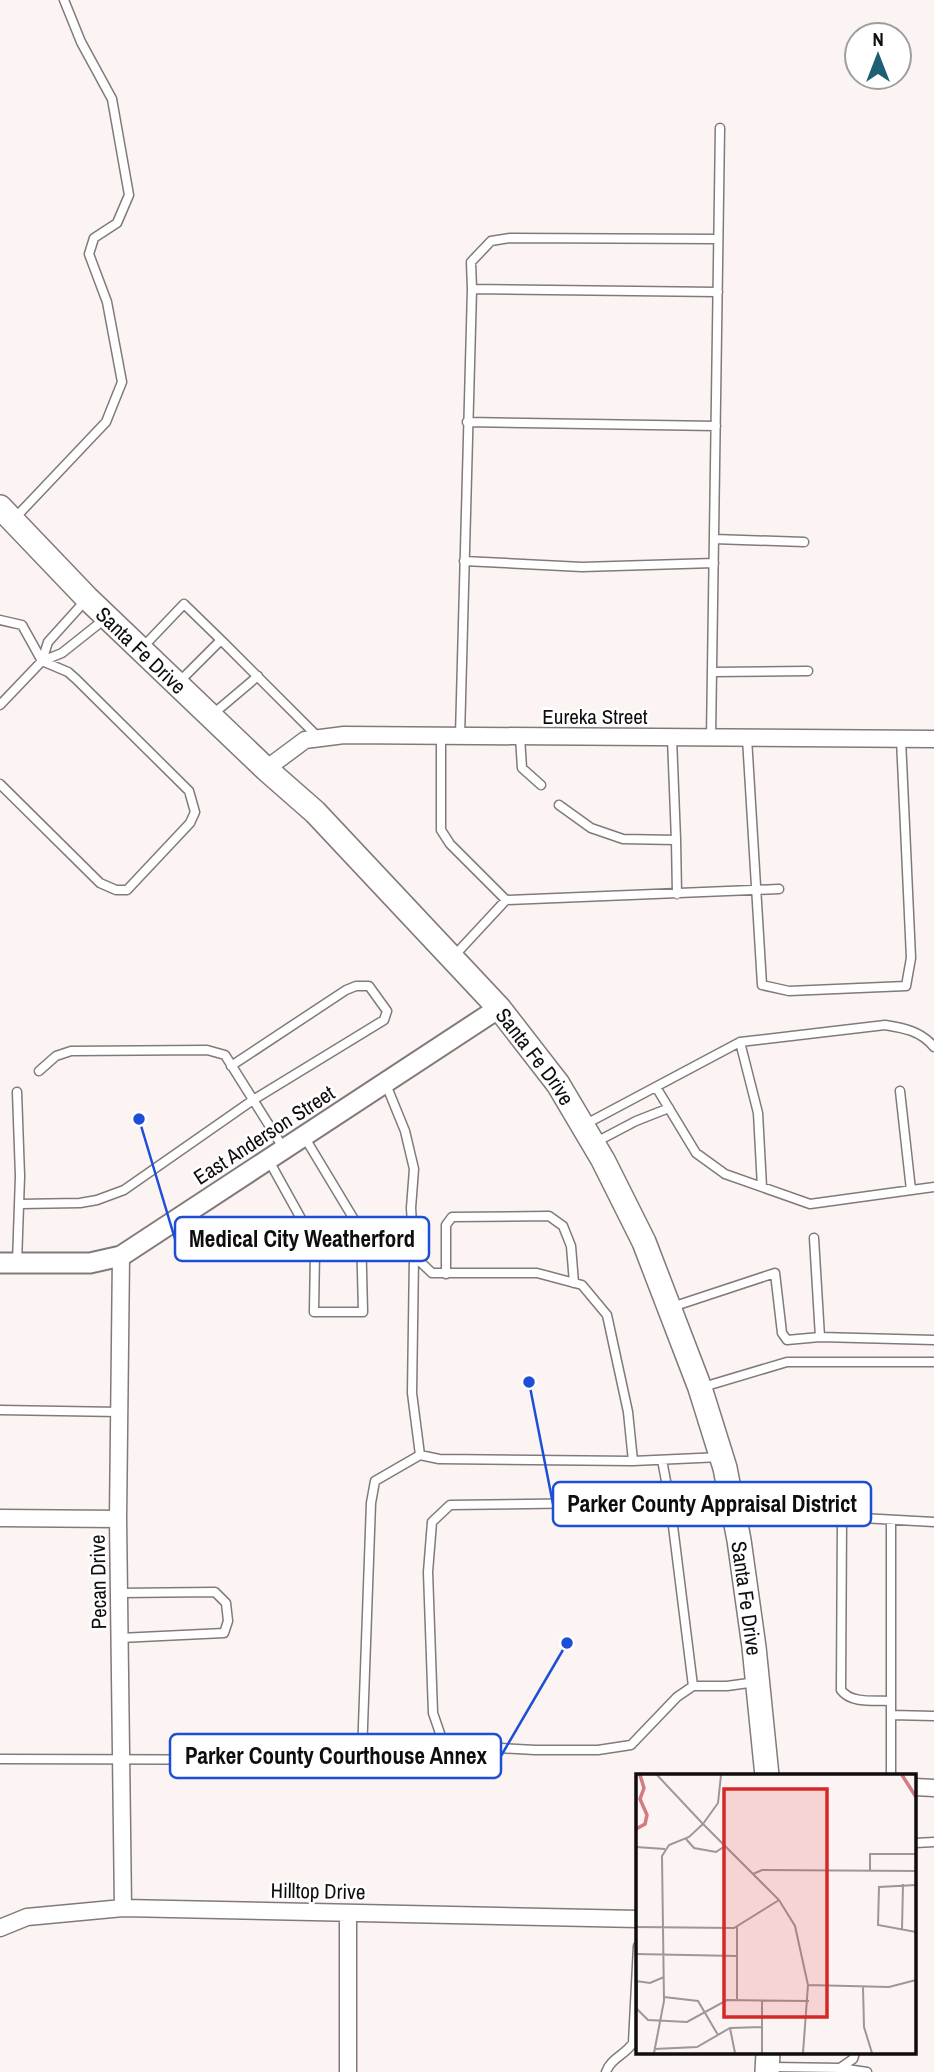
<svg xmlns="http://www.w3.org/2000/svg" width="934" height="2072" font-family="'Archivo Narrow',sans-serif">
  <style>
    .lines { fill: none; stroke-linecap: round; stroke-linejoin: round }
    .service-casing { stroke: #827a7a; stroke-width: 11 }
    .minor-casing { stroke: #827a7a; stroke-width: 19 }
    .tertiary-casing { stroke: #827a7a; stroke-width: 23 }
    .secondary-casing { stroke: #827a7a; stroke-width: 26 }
    .service { stroke: #fff; stroke-width: 8 }
    .minor { stroke: #fff; stroke-width: 16 }
    .tertiary { stroke: #fff; stroke-width: 19 }
    .secondary { stroke: #fff; stroke-width: 23 }
    .labels { text-anchor: middle; dominant-baseline: central; stroke-width: 5; stroke-linejoin: round; paint-order: stroke }
    .street-label { font-size: 21px; fill: #100d0e; stroke: #fff }
    .inset-river { fill: none; stroke: #d17b83; stroke-width: 3.5 }
    .inset-road { fill: none; stroke: #9e9797; stroke-width: 2 }
    .view { fill: #d62828; fill-opacity: 0.15; stroke: #d62828; stroke-width: 3.5 }
    .inset-edge { fill: none; stroke: #100d0e; stroke-width: 3.5 }
    .leader { fill: none; stroke: #1d4ed8; stroke-width: 2.5 }
    .callout-dot { fill: #1d4ed8; stroke: #fff; stroke-width: 2.5 }
    .callout { fill: #fff; stroke: #1d4ed8; stroke-width: 2.5 }
    .callout-label { font-size: 23px; text-anchor: middle; font-weight: bold; fill: #100d0e }
  </style>
  <rect width="100%" height="100%" fill="#fcf3f3"/>
  <g class="lines">
    <defs>
      <path id="service" d="M472 289 718 292
        M467 422 716 426
        M15 518 106 422 122 382 107 302 89 254 94 238 117 223 129 195 112 99 81 42 64 0
        M714 539 804 542
        M464 561 582 567 714 563
        M0 620 22 625 42 661 68 672 76 679 189 791 195 812 190 823 127 890H116L100 883 0 784
        M221 640 318 737
        M142 648 184 604 221 640 179 682
        M42 661 62 653 106 618
        M712 672 808 671
        M0 705 42 661 48 642 85 601
        M213 714 258 676
        M441 736V830L450 844 506 900 779 889
        M460 736 472 289 471 262 491 241 510 238 718 239
        M520 737 522 768 541 785
        M672 738 676 840
        M711 738 720 128
        M747 738 762 985 789 991 906 986 911 958 901 739
        M559 805 591 828 623 839 676 840 677 894
        M454 956 506 900
        M740 1042 758 1113 762 1187
        M39 1071 56 1056 71 1051 207 1050 225 1055 284 1149
        M385 1082 405 1131 414 1169 411 1208 414 1256 432 1273H537L582 1285 607 1315 628 1412 633 1461 721 1457
        M656 1087 696 1153 725 1174 810 1204 934 1187
        M900 1091 911 1190
        M584 1125 740 1042 885 1025C904 1028 921 1031 934 1047
        M596 1142 636 1121 669 1108
        M268 1159 309 1233 315 1252 314 1312H363L361 1231 305 1138
        M20 1204 80 1203 97 1200 124 1190 253 1100 384 1020 387 1011 369 986H356L346 990 231 1066
        M814 1238 820 1337
        M414 1256 412 1393 420 1455 439 1459 633 1461
        M17 1263 20 1176 17 1092
        M446 1274V1225L452 1217 549 1216 563 1226 571 1246 574 1283
        M672 1307 775 1273 782 1333 787 1340 820 1337 934 1340
        M703 1387 787 1362H934
        M0 1410 120 1412
        M662 1460 670 1502 693 1686
        M842 1517 841 1690C851 1704 875 1700 891 1701
        M119 1593 215 1592 226 1603 228 1621 224 1633 120 1638
        M756 1682 727 1686H693L677 1697 631 1745 598 1750H535L444 1745 433 1713 428 1572 432 1522 450 1505 670 1502 733 1505 789 1514 934 1522
        M891 1715 934 1716
        M362 1754 371 1503 375 1481 420 1455
        M0 1759 303 1760 444 1745
        M891 1776V1521
        M915 1843 934 1842
        M771 2067 840 2068 853 2059 855 2053
        M840 2068 867 2072
        M606 2072C611 2058 625 2055 633 2043L638 1946"/>
      <path id="minor" d="M266 769 305 740 344 735 934 739
        M121 1256 118 1519 123 1908
        M0 1518 118 1519
        M915 1787 934 1788
        M0 1928 27 1917 123 1908 638 1919
        M348 2072V1913"/>
      <path id="tertiary" d="M0 1263H90L121 1256 499 1008"/>
      <g id="secondary">
        <path id="s1" d="M0 507 87 598 266 769 315 812 499 1008 558 1084 603 1160 644 1242 700 1388 725 1468 739 1540 754 1647 767 1776"/>
        <path d="M767 2072 768 2053"/>
      </g>
    </defs>
    <!-- service casing -->
    <use href="#service" class="service-casing"/>
    <!-- minor casing -->
    <use href="#minor" class="minor-casing"/>
    <!-- tertiary casing -->
    <use href="#tertiary" class="tertiary-casing"/>
    <!-- secondary casing -->
    <use href="#secondary" class="secondary-casing"/>
    <!-- service -->
    <use href="#service" class="service"/>
    <!-- minor -->
    <use href="#minor" class="minor"/>
    <!-- tertiary -->
    <use href="#tertiary" class="tertiary"/>
    <!-- secondary -->
    <use href="#secondary" class="secondary"/>
  </g>
  <g class="labels">
    <!-- street labels -->
    <g class="street-label">
      <text stroke="none"><textPath href="#s1" startOffset="201">Santa Fe Drive</textPath></text>
      <text x="595" y="716">Eureka Street</text>
      <text stroke="none"><textPath href="#s1" startOffset="768">Santa Fe Drive</textPath></text>
      <text transform="translate(264 1135) rotate(-33)">East Anderson Street</text>
      <text transform="translate(98 1582) rotate(-91)">Pecan Drive</text>
      <text stroke="none"><textPath href="#s1" startOffset="1356">Santa Fe Drive</textPath></text>
      <text transform="translate(318 1891) rotate(1)">Hilltop Drive</text>
    </g>
  </g>
  <!-- overview -->
  <g transform="translate(636 1774)">
    <rect width="280" height="280" fill="#fcf3f3"/>
    <path class="inset-river" d="M266 1 280 23M0 55 9 50 11 41 4 25 8 14 4 1"/>
    <path class="inset-road" d="M67 50 143 126 159 152 172 211 167 279M67 50 82 29 85 1M50 65 58 74 80 78 89 72M0 73 29 75M234 96V80H280M117 100 126 96 280 97M280 111 243 113 242 151 280 158M0 153 98 154 143 126M101 153V225M266 156 267 110M0 180 101 182M0 207 14 209 28 203M1 207V233M172 211 253 213 280 206M227 213 228 253 236 279M28 223 62 227 82 261M0 234 12 246 51 248 91 226 173 227M94 254 99 279M18 275 61 273 94 254 126 253M18 279 28 227 26 82 33 71 53 63 67 50 21 1M126 279V226"/>
    <path class="view" d="M88 15H191V243H88Z"/>
    <rect width="280" height="280" class="inset-edge"/>
  </g>
  <!-- callouts -->
  <path class="leader" d="M139 1119L175 1239M529 1382L553 1504M567 1643L501 1756"/>
  <g class="callout-dot">
    <circle cx="139" cy="1119" r="7"/>
    <circle cx="529" cy="1382" r="7"/>
    <circle cx="567" cy="1643" r="7"/>
  </g>
  <g class="callout">
    <rect x="175" y="1217" width="254" height="44" rx="7"/>
    <rect x="553" y="1482" width="318" height="44" rx="7"/>
    <rect x="170" y="1734" width="331" height="44" rx="7"/>
  </g>
  <g class="callout-label">
    <text x="302" y="1247">Medical City Weatherford</text>
    <text x="712" y="1512">Parker County Appraisal District</text>
    <text x="336" y="1764">Parker County Courthouse Annex</text>
  </g>
  <!-- north arrow -->
  <g transform="translate(878 56)"><circle r="33" fill="#ffffff" stroke="#9f9e9f" stroke-width="2"/>
  <path d="M0-5L12 26L0 18L-12 26Z" fill="#1f5f74"/>
  <text y="-10" font-size="19" font-weight="bold" text-anchor="middle" fill="#100d0e">N</text>
  </g>
</svg>
